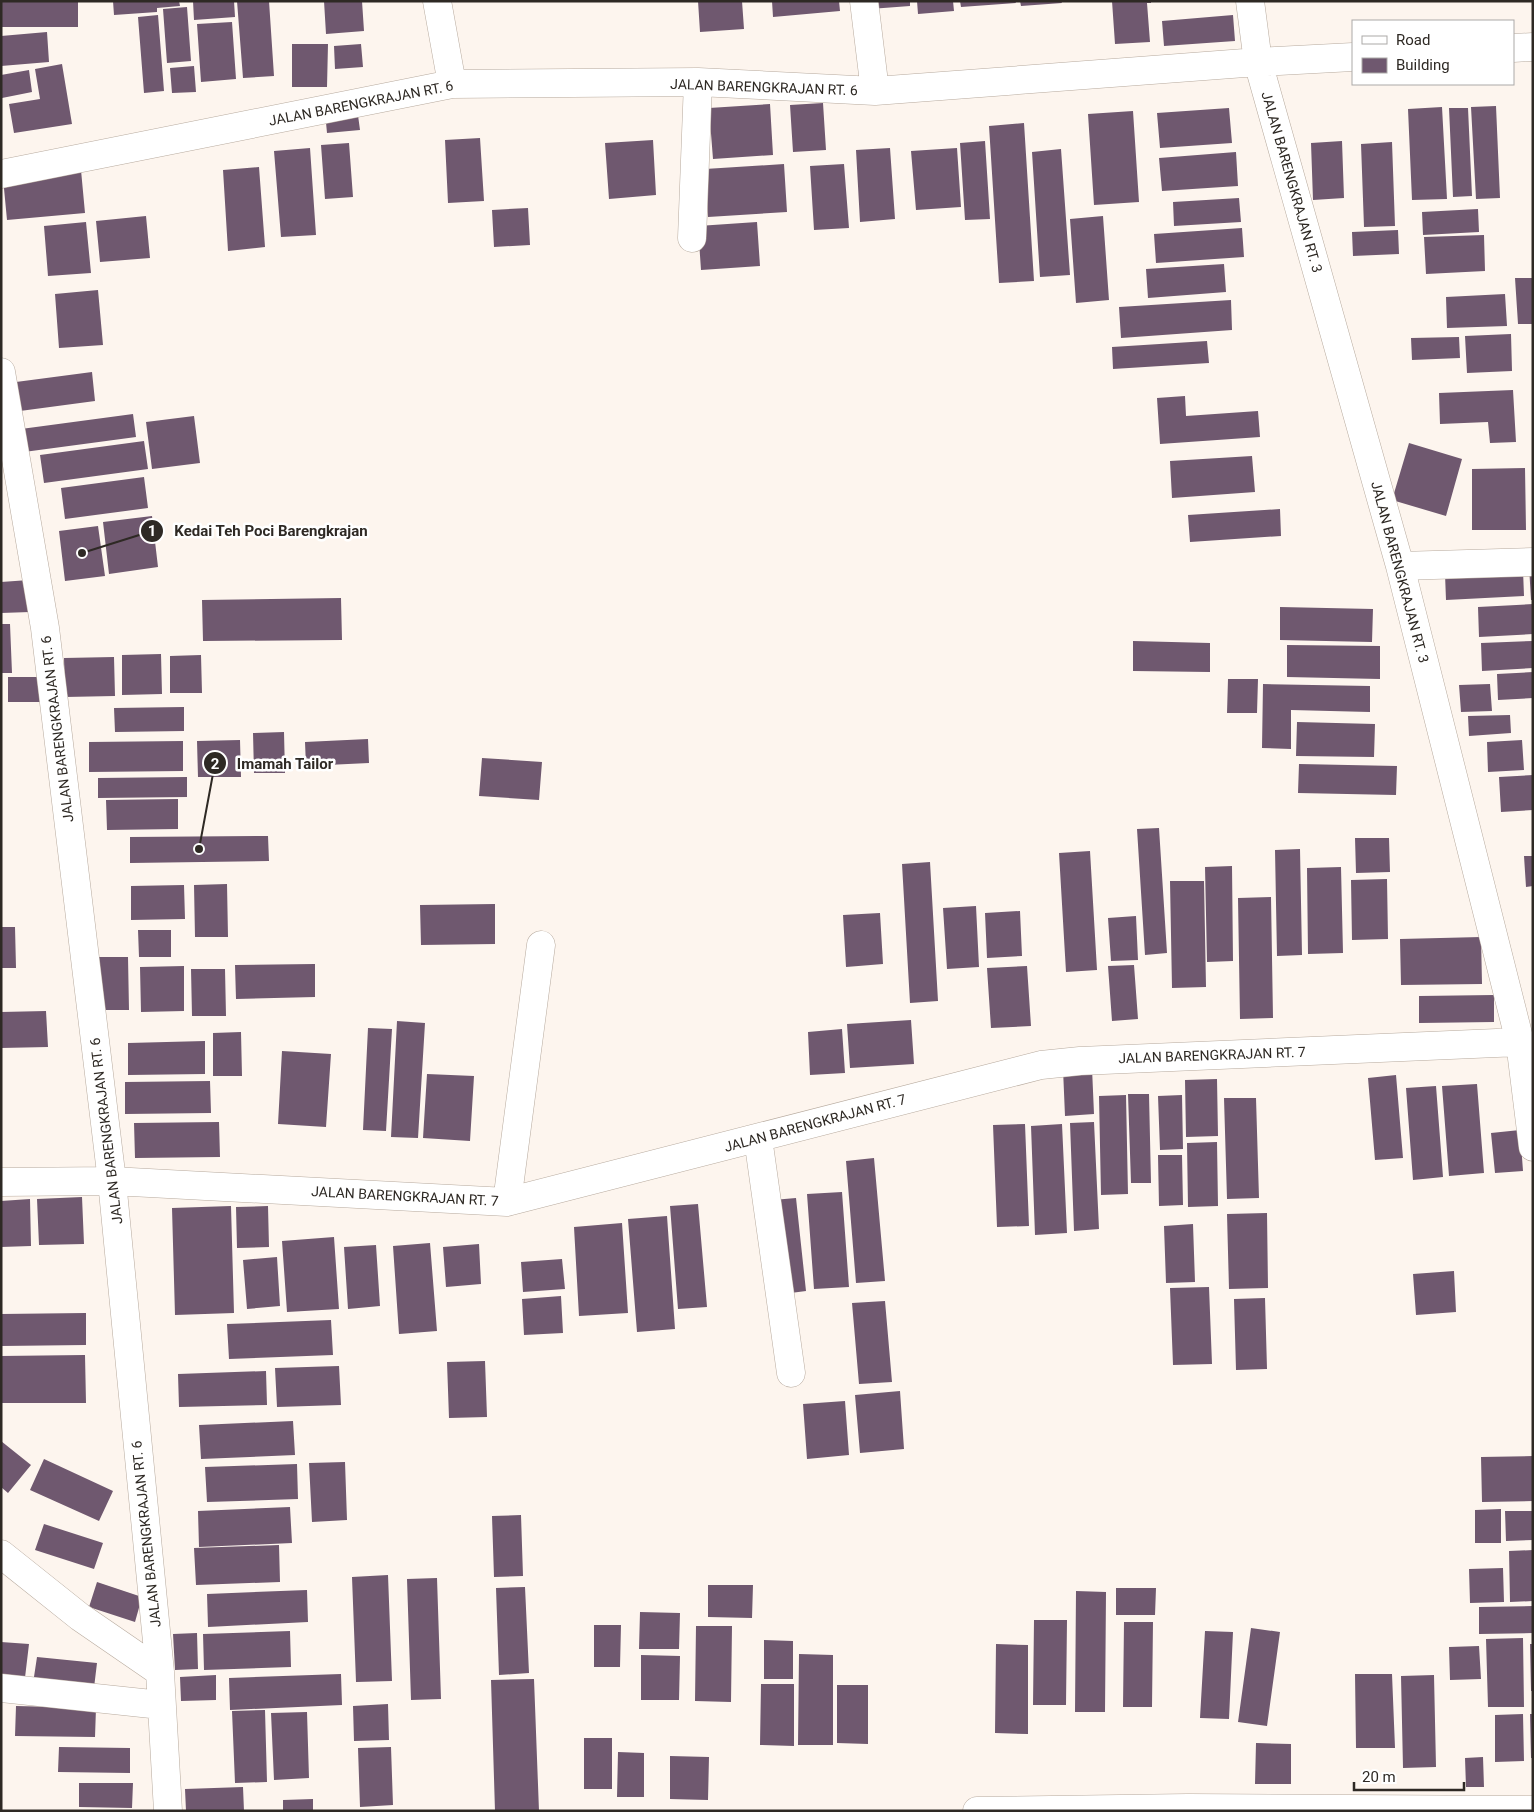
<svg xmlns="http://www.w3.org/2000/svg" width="1534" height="1812" font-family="Roboto,sans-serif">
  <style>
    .building { fill: #6f586f }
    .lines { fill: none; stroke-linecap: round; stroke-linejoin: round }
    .street-casing { stroke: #b7aa9e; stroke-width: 29 }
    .street { stroke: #fff; stroke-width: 28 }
    .labels { text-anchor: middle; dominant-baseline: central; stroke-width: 5; stroke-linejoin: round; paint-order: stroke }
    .street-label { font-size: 14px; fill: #2e2924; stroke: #fff }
    .leader { fill: none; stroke: #2e2924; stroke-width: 2 }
    .callout-dot { fill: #2e2924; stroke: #fff; stroke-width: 2 }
    .mark-label { font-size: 15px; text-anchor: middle; font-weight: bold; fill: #fff }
    .callout-label { font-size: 15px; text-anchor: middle; font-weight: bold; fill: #2e2924; stroke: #fff; stroke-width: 5; stroke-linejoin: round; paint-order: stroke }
  </style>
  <rect width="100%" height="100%" fill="#fdf5ee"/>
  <!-- building -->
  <path class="building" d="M1 1H78V27H1Z
    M113 1H179L180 6 157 8V12L114 15Z
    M193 1H234L235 17 194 20Z
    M237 1H269L274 76 243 78Z
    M324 1H362L364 31 326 34Z
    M698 1H742L744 29 700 32Z
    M772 1H839L840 11 773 17Z
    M869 1H910V6L870 9Z
    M917 1H953L954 11 918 14Z
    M960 1H1015L1016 3 961 7Z
    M1020 1H1061L1062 3 1021 6Z
    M1112 1H1151V3H1147L1150 42 1115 44Z
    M187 7 191 61 167 63 163 9Z
    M158 15 164 91 144 93 138 17Z
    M1233 15 1235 41 1164 46 1162 21Z
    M232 22 236 79 201 82 197 24Z
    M47 32 49 62 1 66V36Z
    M292 44H328L327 87H292Z
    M361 44 363 67 335 69 334 46Z
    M62 64 72 124 14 133 9 104 40 99 35 69Z
    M194 66 196 92 172 93 170 68Z
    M29 70 32 92 2 98 1 75Z
    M823 103 826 150 793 152 790 105Z
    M770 104 773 155 713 159 709 108Z
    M1496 106 1500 198 1476 199 1471 107Z
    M1442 107 1447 199 1412 200 1408 109Z
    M357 108 360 130 327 133 325 112Z
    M1229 108 1232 143 1160 148 1157 113Z
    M1449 108H1468L1472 196 1453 197Z
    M1133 111 1139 202 1094 205 1088 114Z
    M1024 123 1034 281 999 283 989 126Z
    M480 138 484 201 448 203 445 140Z
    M653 140 656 195 609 199 605 143Z
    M985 141 990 219 965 220 960 143Z
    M1342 141 1344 198 1313 200 1311 143Z
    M1392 142 1395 226 1364 227 1361 144Z
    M349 143 353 197 325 199 321 145Z
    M310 148 316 235 281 237 274 151Z
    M890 148 895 219 860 222 856 150Z
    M957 148 961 207 916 210 911 151Z
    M1061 149 1070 275 1040 277 1032 152Z
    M1236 152 1238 186 1162 191 1159 158Z
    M784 164 787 212 708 217 705 169Z
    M844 164 849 228 814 230 810 166Z
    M259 167 265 247 228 251 223 170Z
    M81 170 85 213 7 220 3 178Z
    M1239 198 1241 222 1174 226 1173 202Z
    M528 208 530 245 494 247 492 210Z
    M1478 209 1479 232 1423 235 1422 212Z
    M146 216 150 258 100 262 96 221Z
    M1103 216 1109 300 1076 303 1070 219Z
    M86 222 91 273 48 276 44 226Z
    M757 222 760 266 701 270 698 226Z
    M1242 228 1244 257 1156 263 1154 234Z
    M1398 230 1399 254 1353 256 1352 232Z
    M1484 235 1485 271 1426 274 1424 237Z
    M1224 264 1226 292 1148 298 1146 269Z
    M1515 278H1533V324H1518Z
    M98 290 103 345 59 348 55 294Z
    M1505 294 1507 326 1447 328 1446 297Z
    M1231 300 1232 330 1121 338 1119 307Z
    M1511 334 1512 371 1467 373 1465 336Z
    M1459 337 1460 358 1412 360 1411 338Z
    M1207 341 1209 363 1113 369 1112 347Z
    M92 372 95 401 20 411 16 382Z
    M1513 390 1516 442 1490 443 1488 422 1440 424 1439 393Z
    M1185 396 1186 416 1258 411 1260 437 1160 444 1157 398Z
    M133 414 136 437 24 452 21 429Z
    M194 416 200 463 152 469 146 422Z
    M144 441 148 469 44 483 40 455Z
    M1409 443 1462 459 1446 516 1392 500Z
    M1252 456 1255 492 1172 498 1170 461Z
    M1525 468 1526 530H1472V469Z
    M144 477 148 508 65 519 61 488Z
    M1280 509 1281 536 1190 542 1188 515Z
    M152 516 158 567 109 574 103 522Z
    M98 526 105 576 65 581 59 531Z
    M1529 566H1533V600H1531Z
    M1523 570 1524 596 1446 600 1445 574Z
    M29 580 30 612 1 613V582Z
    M341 598 342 640 203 641 202 600Z
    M1533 604V634L1479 637 1478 607Z
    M1280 607 1373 609 1372 642 1280 640Z
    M1 624H10L12 673H1Z
    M1133 641 1210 643V672L1133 671Z
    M1533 641V668L1482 671 1481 643Z
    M1287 645 1380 646V679L1287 677Z
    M161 654 162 694 122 695V655Z
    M201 655 202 693H170V656Z
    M114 657 115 696 65 697 64 658Z
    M1533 672V698L1498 700 1497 674Z
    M8 677H40V702H8Z
    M1228 679H1258L1257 713H1227Z
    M1263 684 1370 686V712L1291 710V749L1262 748Z
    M1490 684 1492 711 1461 712 1459 685Z
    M184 707V731L115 732 114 708Z
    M1510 715 1511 733 1469 736 1468 716Z
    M1297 722 1375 724 1374 757 1296 756Z
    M284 732 285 773H254L253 733Z
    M368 739 369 763 306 766 305 742Z
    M240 740 241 777H198L197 741Z
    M1522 740 1524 770 1488 772 1487 742Z
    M183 741V771L89 772V742Z
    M482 758 542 762 539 800 479 796Z
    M1299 764 1397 766 1396 795 1298 793Z
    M1533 775V810L1501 812 1499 777Z
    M187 777V797L98 798V778Z
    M178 799V829L107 830 106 800Z
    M1159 828 1167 953 1145 955 1137 829Z
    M268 836 269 861 130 863V837Z
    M1355 838H1389L1390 872 1356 873Z
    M1300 849 1302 955 1277 956 1275 850Z
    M1090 851 1097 970 1066 972 1059 853Z
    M1524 856H1533V886L1526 887Z
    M930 862 938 1001 910 1003 902 864Z
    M1232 866 1233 961 1207 962 1205 867Z
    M1341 867 1343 953 1308 954 1307 868Z
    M1387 879 1388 939 1352 940 1351 880Z
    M1170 881H1204L1206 987 1172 988Z
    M227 884 228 937H195L194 885Z
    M184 885 185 919 131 920V886Z
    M1271 897 1273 1018 1240 1019 1238 898Z
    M495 904V944L421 945 420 905Z
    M976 906 979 967 947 969 943 908Z
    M1020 911 1022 956 987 958 985 913Z
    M880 913 883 964 846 967 843 915Z
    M1136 916 1138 960 1111 961 1108 918Z
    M1 927H15L16 968H1Z
    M138 930H171V957H139Z
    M1481 937 1482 984 1401 985 1400 939Z
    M93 957H128L129 1010H94Z
    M315 964V997L236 999 235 965Z
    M1134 965 1138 1019 1112 1021 1108 966Z
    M184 966V1011L141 1012 140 967Z
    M1027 966 1031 1026 991 1028 987 968Z
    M191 969H225L226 1016H192Z
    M1494 995V1022L1419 1023V996Z
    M46 1011 48 1047 1 1048V1012Z
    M911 1020 914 1064 850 1068 847 1024Z
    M397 1021 425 1023 418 1138 391 1137Z
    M368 1028 392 1029 386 1131 363 1130Z
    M842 1029 845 1073 810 1075 808 1032Z
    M241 1032 242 1076H213V1033Z
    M205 1041V1074L128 1075V1043Z
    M282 1051 331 1054 326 1127 278 1124Z
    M1092 1068 1094 1114 1065 1116 1063 1069Z
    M427 1074 474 1076 470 1141 423 1138Z
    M1396 1075 1403 1158 1375 1160 1368 1078Z
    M1217 1079 1218 1136 1186 1137 1185 1080Z
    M210 1081 211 1113 125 1114V1082Z
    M1477 1084 1484 1173 1449 1176 1442 1086Z
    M1436 1086 1443 1177 1413 1180 1406 1088Z
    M1128 1094H1149L1151 1183H1131Z
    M1126 1095 1128 1194 1101 1195 1099 1096Z
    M1182 1095 1183 1149 1160 1150 1158 1096Z
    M1224 1098H1256L1259 1198 1227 1199Z
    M219 1122 220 1157 135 1158 134 1123Z
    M1094 1122 1099 1229 1074 1231 1070 1123Z
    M1025 1124 1029 1226 997 1227 993 1125Z
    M1062 1124 1067 1233 1035 1235 1031 1126Z
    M1520 1130 1523 1171 1495 1173 1491 1133Z
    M1217 1142 1218 1206 1188 1207 1187 1143Z
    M1158 1155H1182L1183 1205 1159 1206Z
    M874 1158 885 1281 856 1283 846 1161Z
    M842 1192 849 1287 814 1289 807 1194Z
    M82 1197 84 1244 39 1245 37 1199Z
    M796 1198 806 1291 783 1294 773 1200Z
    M30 1199 31 1246 1 1247V1201Z
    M698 1204 707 1307 678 1309 670 1206Z
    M231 1206 234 1313 175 1315 172 1208Z
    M268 1206 269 1247 237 1248 236 1207Z
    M1267 1213 1268 1288 1229 1289 1227 1214Z
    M667 1216 675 1329 637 1332 628 1219Z
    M622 1223 628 1313 579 1316 574 1227Z
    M1193 1224 1195 1282 1166 1283 1164 1226Z
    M334 1237 339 1309 287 1312 282 1241Z
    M430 1243 437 1331 399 1334 393 1246Z
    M479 1244 481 1284 446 1287 443 1247Z
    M376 1245 380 1306 348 1309 344 1247Z
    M277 1257 280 1306 247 1309 243 1260Z
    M562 1259 565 1289 523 1292 521 1262Z
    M1454 1271 1456 1312 1416 1315 1413 1274Z
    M1209 1287 1212 1364 1173 1365 1170 1288Z
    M561 1296 563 1333 524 1335 522 1299Z
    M1265 1298 1267 1369 1236 1370 1234 1299Z
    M885 1301 892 1382 859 1384 852 1303Z
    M86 1313V1345L1 1346V1314Z
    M331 1320 333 1355 229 1359 227 1324Z
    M85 1355 86 1403H1V1356Z
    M485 1361 487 1417 449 1418 447 1362Z
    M339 1366 341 1405 277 1407 275 1368Z
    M266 1371 267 1405 179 1407 178 1374Z
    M900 1391 904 1449 860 1453 855 1395Z
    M845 1401 849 1455 807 1459 803 1404Z
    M293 1421 295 1455 201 1459 199 1425Z
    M1 1441 31 1465 8 1493 1 1487Z
    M1533 1456V1501L1482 1502 1481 1457Z
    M44 1459 113 1491 99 1521 30 1490Z
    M345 1462 347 1520 312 1522 309 1463Z
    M297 1464 298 1499 207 1502 205 1467Z
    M290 1507 292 1543 199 1547 198 1511Z
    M1501 1509V1543H1475V1510Z
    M1505 1511H1533V1540L1506 1541Z
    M521 1515 523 1576 494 1577 492 1516Z
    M44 1524 103 1543 94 1569 35 1550Z
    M279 1545 280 1582 196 1585 194 1548Z
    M1533 1550V1601L1510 1602 1509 1551Z
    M1503 1568 1504 1602 1470 1603 1469 1569Z
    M388 1575 392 1681 356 1682 352 1577Z
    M437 1578 441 1699 411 1700 407 1579Z
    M97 1582 142 1597 135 1622 89 1607Z
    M708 1585H753L752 1618 708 1617Z
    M525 1587 529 1673 499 1675 496 1588Z
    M1116 1588H1156L1155 1615H1116Z
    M307 1590 308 1622 208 1627 207 1594Z
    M1076 1591 1106 1592 1105 1712H1075Z
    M1533 1606V1633L1479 1634V1607Z
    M640 1612 680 1613 679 1649H639Z
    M1034 1620H1067L1066 1705H1033Z
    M1124 1622H1153L1152 1707H1123Z
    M594 1625H621L620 1667H594Z
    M696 1626H732L731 1702 695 1701Z
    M1251 1628 1280 1632 1267 1726 1238 1722Z
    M290 1631 291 1667 204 1670 203 1634Z
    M1205 1631 1233 1632 1229 1719 1200 1718Z
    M197 1633 198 1669 175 1670 173 1634Z
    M1523 1638 1524 1707H1488L1486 1639Z
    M764 1640 793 1641V1679H764Z
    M1 1642 29 1644 24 1686 1 1683Z
    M996 1644 1028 1645V1734L995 1733Z
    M1530 1644H1533V1691H1531Z
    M1479 1646 1481 1679 1450 1680 1449 1647Z
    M799 1654 833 1655V1745H798Z
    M641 1655 680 1656 679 1700H641Z
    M37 1657 97 1663 93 1696 32 1690Z
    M341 1674 342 1705 230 1710 229 1678Z
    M1355 1674H1392L1395 1748H1356Z
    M216 1675V1700L181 1701 180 1677Z
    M1434 1675 1436 1767 1403 1768 1401 1676Z
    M534 1679 539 1811H495L491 1680Z
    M761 1684H794V1746L760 1745Z
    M837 1685H868V1744L837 1743Z
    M388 1704 389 1740 354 1741 353 1706Z
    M16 1706 96 1708 95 1737 15 1736Z
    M265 1710 267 1782 235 1783 232 1711Z
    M307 1712 309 1778 274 1780 271 1713Z
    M1523 1714 1524 1761 1495 1762V1715Z
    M1530 1714H1533V1758H1531Z
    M584 1738H612V1789H584Z
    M1256 1743 1291 1744V1784H1255Z
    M59 1747 130 1748V1773L58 1772Z
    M391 1747 393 1805 360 1807 358 1748Z
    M618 1752 644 1753V1797H617Z
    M670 1756 709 1757 708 1800 670 1799Z
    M1483 1757 1484 1787H1466L1465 1758Z
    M79 1783H133L132 1808 79 1807Z
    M243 1787 244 1811H186L185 1789Z
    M313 1799V1811H283V1800Z"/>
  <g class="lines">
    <defs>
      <path id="street" d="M437 1 452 84
        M864 1 875 91
        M1250 1 1258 62 1400 566 1520 1042 1533 1147
        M1513 48 1533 47
        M1 174 452 84 698 82 875 91 1258 62 1353 57
        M692 238 698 82
        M1 372 45 628 112 1181 160 1672 168 1811
        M1400 566 1533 562
        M758 1138 791 1373
        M1 1182 112 1181 507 1202 1041 1065 1080 1061 1520 1042
        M507 1202 541 945
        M1 1554 80 1617 160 1672
        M1 1688 161 1705
        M977 1811 1188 1808 1533 1810"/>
    </defs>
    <!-- street casing -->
    <use href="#street" class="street-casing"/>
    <!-- street -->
    <use href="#street" class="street"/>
  </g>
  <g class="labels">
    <!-- street labels -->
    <g class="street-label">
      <text transform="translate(764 87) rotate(2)">JALAN BARENGKRAJAN RT. 6</text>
      <text transform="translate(361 103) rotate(-11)">JALAN BARENGKRAJAN RT. 6</text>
      <text transform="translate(1292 182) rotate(74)">JALAN BARENGKRAJAN RT. 3</text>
      <text transform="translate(1400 572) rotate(75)">JALAN BARENGKRAJAN RT. 3</text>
      <text transform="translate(57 729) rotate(-97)">JALAN BARENGKRAJAN RT. 6</text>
      <text transform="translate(1212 1055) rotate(-2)">JALAN BARENGKRAJAN RT. 7</text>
      <text transform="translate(815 1123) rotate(-15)">JALAN BARENGKRAJAN RT. 7</text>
      <text transform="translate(106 1131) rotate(-97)">JALAN BARENGKRAJAN RT. 6</text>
      <text transform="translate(405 1196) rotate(3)">JALAN BARENGKRAJAN RT. 7</text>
      <text transform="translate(146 1534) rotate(-96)">JALAN BARENGKRAJAN RT. 6</text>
    </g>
  </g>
  <!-- callouts -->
  <path class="leader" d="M82 553L152 531M199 849L215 763"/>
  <g class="callout-dot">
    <circle cx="82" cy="553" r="5"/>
    <circle cx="199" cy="849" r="5"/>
    <circle cx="152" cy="531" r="12"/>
    <circle cx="215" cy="763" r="12"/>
  </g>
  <g class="mark-label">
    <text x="152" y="536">1</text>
    <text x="215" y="769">2</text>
  </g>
  <g class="callout-label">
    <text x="271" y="536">Kedai Teh Poci Barengkrajan</text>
    <text x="285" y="769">Imamah Tailor</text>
  </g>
  <!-- border -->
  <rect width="1534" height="1812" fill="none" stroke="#2e2924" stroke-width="5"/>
  <!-- legend -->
  <rect x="1352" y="20" width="162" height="65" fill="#ffffff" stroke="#aba9a7"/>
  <rect x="1362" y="36" width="25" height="8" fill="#ffffff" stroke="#aba9a7"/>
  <text x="1396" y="45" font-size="15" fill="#2e2924">Road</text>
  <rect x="1362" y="58" width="25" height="15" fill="#6f586f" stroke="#aba9a7"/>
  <text x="1396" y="70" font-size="15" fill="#2e2924">Building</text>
  <!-- scale -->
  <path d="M1354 1782v8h110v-8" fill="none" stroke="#2e2924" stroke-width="2.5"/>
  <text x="1362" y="1782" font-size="15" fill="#2e2924" stroke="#ffffff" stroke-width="4" paint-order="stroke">20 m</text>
</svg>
